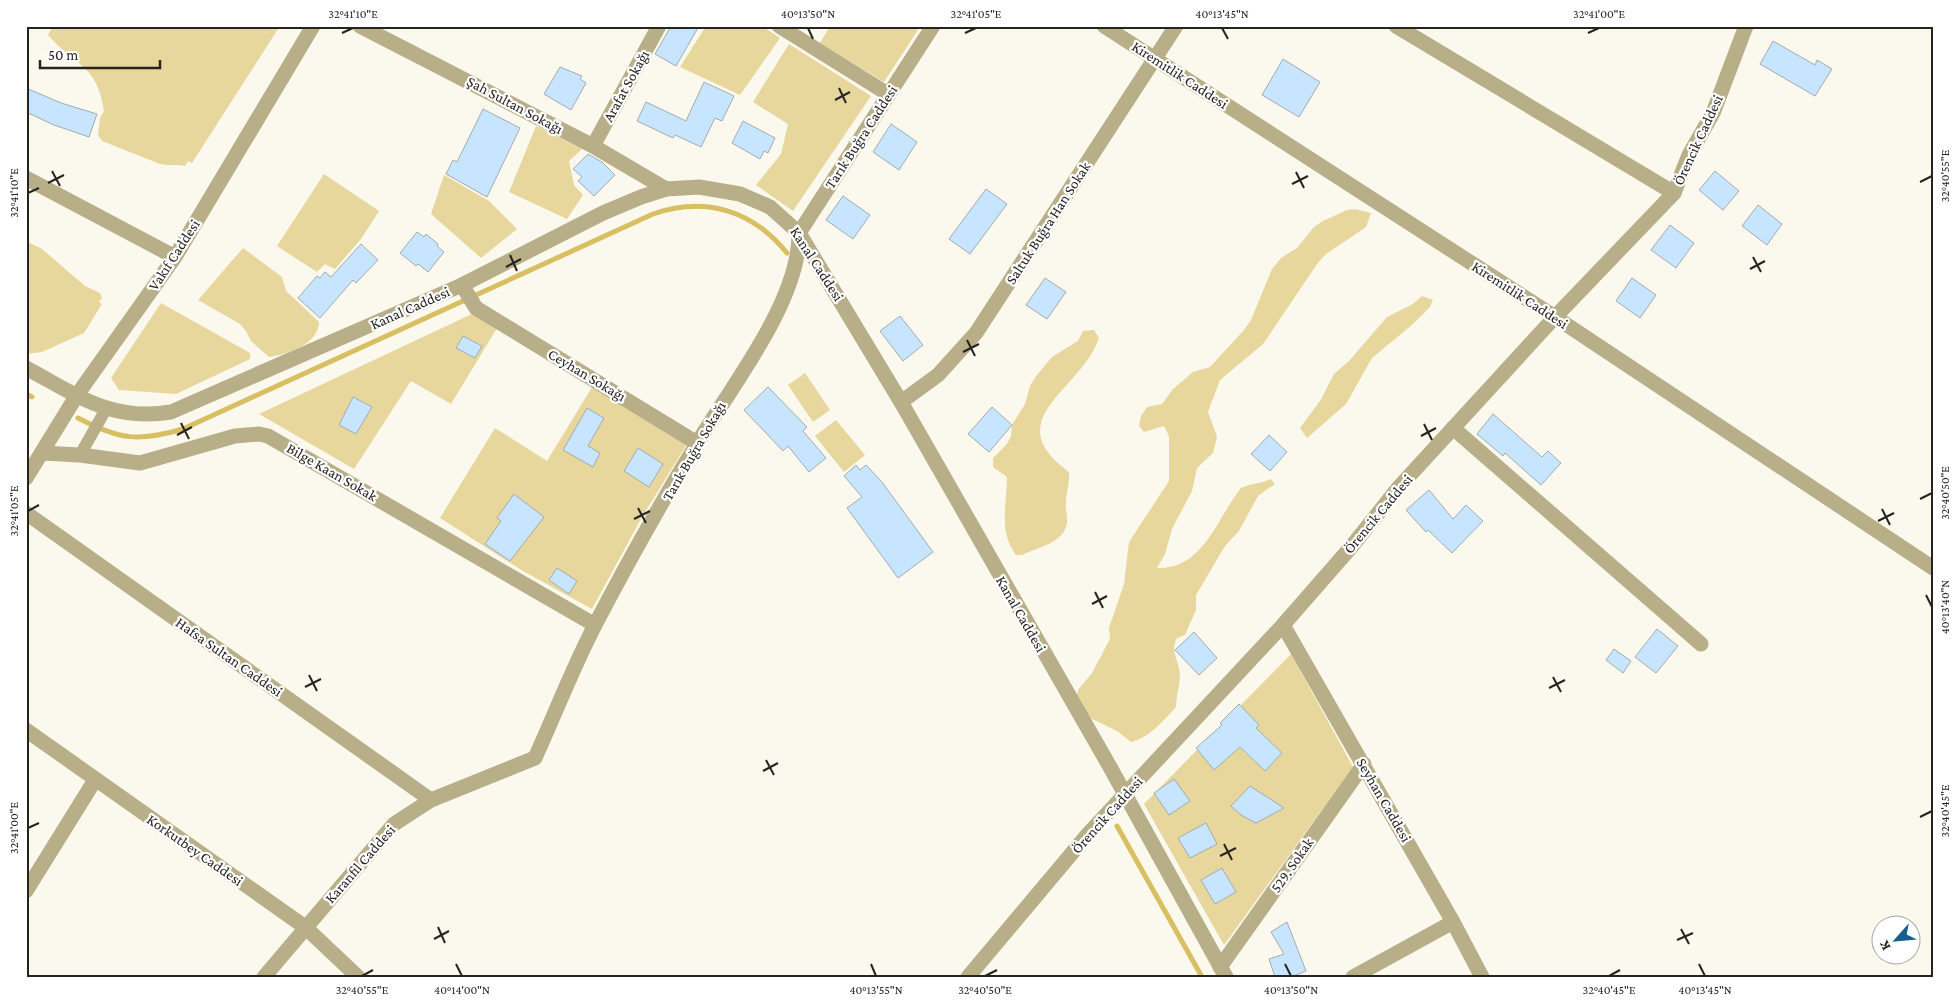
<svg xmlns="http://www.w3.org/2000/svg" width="1959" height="1003" font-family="'Crimson Pro',serif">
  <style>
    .green { fill: #e7d79c }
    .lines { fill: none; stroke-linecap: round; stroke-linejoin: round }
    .stream { stroke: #d8bf62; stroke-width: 5 }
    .building { fill: #c8e5ff; stroke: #a2abb2 }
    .pedestrian { stroke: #b8ae88; stroke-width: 12 }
    .minor { stroke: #b8ae88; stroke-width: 15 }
    .tertiary { stroke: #b8ae88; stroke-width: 15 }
    .ticks { fill: none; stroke: #252420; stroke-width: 2 }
    .labels { text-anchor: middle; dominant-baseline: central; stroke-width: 4.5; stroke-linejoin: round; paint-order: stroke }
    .street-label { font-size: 15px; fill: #252420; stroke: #fff }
    .neatline { fill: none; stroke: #252420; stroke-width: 2 }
    .ticks-label { font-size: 12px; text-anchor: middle; fill: #252420 }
  </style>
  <rect width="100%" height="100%" fill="#fbf8ee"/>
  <!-- green -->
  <path class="green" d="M53 26H280L192 163 188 161 185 166C176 164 169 166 160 164L102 141 98 135 100 118 104 111C97 64 76 67 48 35Z
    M706 26H762L780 38 740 95 680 67Z
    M830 26 861 28 911 26 918 30 884 82 820 43Z
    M789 44 871 96 793 211 756 185 781 154 788 124 753 102Z
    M536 126 582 149 569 161 574 185 583 195 567 219 509 192Z
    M324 174 379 211 361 239 335 269 325 264 317 272 277 246Z
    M444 175 489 201 517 229 481 258 431 214Z
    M1355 209 1371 213 1366 227 1326 254 1317 264 1263 344 1220 380 1208 412 1217 437 1213 453 1197 468 1192 491 1172 529 1165 554 1157 568C1203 570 1217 518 1241 488 1251 483 1261 484 1271 479L1275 484 1258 496 1239 531 1225 546 1196 595V610L1185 635 1177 638C1171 650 1176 655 1179 668 1182 681 1176 693 1176 707 1163 721 1150 737 1131 742L1117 731 1088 717 1076 700 1078 690 1092 673 1110 639 1109 628 1124 584 1129 542 1169 481V436L1164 426 1144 432 1139 426 1141 416 1147 407 1162 404 1173 389 1193 372 1210 367 1244 330 1251 320 1272 269 1281 258 1297 248 1314 227 1323 221 1347 210Z
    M26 241 42 249 85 286 100 293 102 298 99 302 102 304 84 333 42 352 26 354Z
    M243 248 282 277 286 291 319 322C319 344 286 355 269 357L251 341 246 331 240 324 198 300Z
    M1422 296 1433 300 1430 307 1413 324 1372 358 1346 404 1307 438 1300 428 1320 401 1334 374 1349 361 1387 317 1413 304Z
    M161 303 250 353V359L176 394 119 390 111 378Z
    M474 313 497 328 451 404 411 381 354 469 259 414Z
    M1094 330 1099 338C1082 390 996 419 1069 472 1070 483 1066 492 1066 503 1065 510 1068 515 1067 522 1065 543 1038 547 1022 555H1016C998 531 1007 505 1007 477L993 467V458L1007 444 1011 436 1012 425 1025 404 1030 386 1036 376 1052 357 1078 341 1083 331Z
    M805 373 830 410 813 422 788 385Z
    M594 384 687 444 642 517 592 609 523 571 440 518 495 428 547 461Z
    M836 420 865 455 844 472 815 436Z
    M1291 654 1353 767 1224 945 1144 804Z"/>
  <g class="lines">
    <!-- stream -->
    <path class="stream" d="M26 394 32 397
      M78 418C120 440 138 442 183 429L653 214C705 196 752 210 787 253
      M1117 826 1202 977"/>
  </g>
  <!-- building -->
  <path class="building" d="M671 26H699L676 66 655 54Z
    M1773 41 1815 65 1817 60 1832 69 1815 96 1760 64Z
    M1283 59 1320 82 1299 117 1262 95Z
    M560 67 582 76 580 79 586 83 571 110 544 94Z
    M704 82 734 96 722 121 715 118 701 147 675 135 673 138 637 121 646 102 686 121Z
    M26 88 61 103 97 114 89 137 54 125 26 112Z
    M483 109 520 128 487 197 446 174 453 160 457 162Z
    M743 121 775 138 768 153 764 151 760 159 732 143Z
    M891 124 917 142 899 170 873 152Z
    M588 154 602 162 615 175 594 196 578 181 582 177 573 169Z
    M1715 171 1739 191 1723 210 1699 190Z
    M986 189 1007 204 970 254 949 239Z
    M843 196 870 215 853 239 826 220Z
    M1758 205 1782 224 1767 245 1742 226Z
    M1670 225 1694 243 1676 268 1651 250Z
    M417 232 424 237 426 234 438 244 437 246 444 252 428 272 418 264 416 266 400 253Z
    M361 244 378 260 356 283 353 280 320 318 298 298 317 276 320 278 325 272 331 277Z
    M1045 278 1066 292 1047 319 1026 305Z
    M1632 278 1656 295 1640 318 1616 301Z
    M900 316 923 345 903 361 880 331Z
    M463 336 482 346 475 358 456 348Z
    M768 387 807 427 803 431 826 458 809 472 788 446 783 451 744 410Z
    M353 397 372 407 356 434 339 425Z
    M992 407 1012 425 989 452 968 434Z
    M587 408 604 418 588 446 600 453 593 467 563 450Z
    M1493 414 1542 457 1548 451 1561 463 1541 485 1505 453 1503 456 1477 434Z
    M1269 435 1287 452 1270 471 1251 454Z
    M638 448 663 464 649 487 624 471Z
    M856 465 860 470 866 465 882 482 933 552 898 578 847 508 862 497 844 476Z
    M1429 490 1453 519 1466 505 1483 521 1452 553 1428 530 1426 532 1406 510Z
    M514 494 544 517 510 561 485 544 501 521 497 518Z
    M557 568 577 581 569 594 549 580Z
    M1657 629 1678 646 1656 673 1635 657Z
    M1194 632 1217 658 1199 675 1175 650Z
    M1614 649 1631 661 1623 673 1606 660Z
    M1239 704 1259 725 1256 728 1282 753 1265 771 1240 747 1214 770 1196 748 1222 725 1220 723Z
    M1174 779 1190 801 1169 815 1154 793Z
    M1250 786 1284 808 1256 823 1241 815 1231 806Z
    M1206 823 1217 844 1190 858 1178 838Z
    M1222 868 1236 892 1215 904 1201 880Z
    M1287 922 1306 971 1291 977H1275L1269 959 1284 954 1271 932Z"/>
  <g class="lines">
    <!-- pedestrian -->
    <path class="pedestrian" d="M80 455 106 409"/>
    <!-- minor -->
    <path class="minor" d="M360 26 593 146 666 189
      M779 26 888 94
      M1104 26 1555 317 1933 568
      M1396 26 1674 193
      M593 146 659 26
      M26 178 175 257
      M462 285 476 308 697 443
      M901 402 938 375 976 333 1176 26
      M1453 428 1701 644
      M42 453 80 455 140 463 235 436 259 434 268 436 595 625
      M26 513 431 800
      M1283 625 1453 922 1482 977
      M26 730 305 927 358 977
      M26 891 95 780
      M1220 967 1364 764
      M264 977 394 824 431 800 535 758C555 714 573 667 596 623 628 562 662 501 698 442 733 384 800 300 799 233L933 26
      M1353 977 1453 922"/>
    <!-- tertiary -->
    <path class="tertiary" d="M26 368C77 395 111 422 171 412L462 285 603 213 641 197 666 189 699 187 740 194 770 207 799 233 901 402 1110 767 1226 977
      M26 478 77 395 175 257 313 26
      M968 977 1088 834 1283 625 1352 546 1399 487 1555 317 1674 193 1689 155 1713 113 1746 26"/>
  </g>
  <!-- ticks -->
  <path class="ticks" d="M808 28 813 39M1222 28 1228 39M342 33 353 28M965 33 976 28M1588 33 1599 28M839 88 846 103M835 100 850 92M52 171 60 186M1296 172 1304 188M1920 182 1932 176M48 183 64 175M1292 184 1308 176M28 193 39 188M510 255 517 271M1753 257 1761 272M506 267 521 259M1750 269 1765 261M967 340 975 356M963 352 979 344M181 423 189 439M1424 424 1432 440M177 435 192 427M1421 436 1436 428M1920 499 1932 493M638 508 646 523M1882 509 1890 525M28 511 39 505M634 519 650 511M1878 521 1894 513M1095 592 1103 608M1926 595 1932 607M1092 604 1107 596M309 675 317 691M1553 677 1561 692M305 687 321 679M1549 688 1565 680M766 760 774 775M763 771 778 763M1920 817 1932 811M28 828 39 823M1224 844 1232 860M1220 856 1236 848M438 927 445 943M1681 929 1689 944M434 939 449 931M1677 940 1693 933M456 964 462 976M871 964 876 976M1285 964 1291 976M1699 964 1705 976M362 976 373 970M985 976 997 970M1609 976 1620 970"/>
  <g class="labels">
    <!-- street labels -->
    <g class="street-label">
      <text transform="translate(1180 75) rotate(33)">Kiremitlik Caddesi</text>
      <text transform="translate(626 86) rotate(-61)">Arafat Sokağı</text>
      <text transform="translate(515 105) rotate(28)">Şah Sultan Sokağı</text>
      <text transform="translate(861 137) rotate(-57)">Tarık Buğra Caddesi</text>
      <text transform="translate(1698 140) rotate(-65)">Örencik Caddesi</text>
      <text transform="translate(1048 223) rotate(-57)">Saltuk Buğra Han Sokak</text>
      <text transform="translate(174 255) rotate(-57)">Vakıf Caddesi</text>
      <text transform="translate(817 264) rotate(57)">Kanal Caddesi</text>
      <text transform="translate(1520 295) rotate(33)">Kiremitlik Caddesi</text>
      <text transform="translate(410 308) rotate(-24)">Kanal Caddesi</text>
      <text transform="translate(587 375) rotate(31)">Ceyhan Sokağı</text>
      <text transform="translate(694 451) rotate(-60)">Tarık Buğra Sokağı</text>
      <text transform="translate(332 472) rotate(30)">Bilge Kaan Sokak</text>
      <text transform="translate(1378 514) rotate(-50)">Örencik Caddesi</text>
      <text transform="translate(1021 614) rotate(60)">Kanal Caddesi</text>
      <text transform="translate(229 657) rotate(35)">Hafsa Sultan Caddesi</text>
      <text transform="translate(1384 800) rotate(60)">Seyhan Caddesi</text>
      <text transform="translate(1107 815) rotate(-48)">Örencik Caddesi</text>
      <text transform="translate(195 850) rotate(35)">Korkutbey Caddesi</text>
      <text transform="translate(360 864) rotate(-49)">Karanfil Caddesi</text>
      <text transform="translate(1292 865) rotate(-55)">529. Sokak</text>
    </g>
  </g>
  <!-- border -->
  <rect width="1959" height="1003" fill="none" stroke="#ffffff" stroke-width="55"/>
  <!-- north arrow -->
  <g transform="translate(1896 940) rotate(243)"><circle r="24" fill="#ffffff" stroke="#a8a7a6"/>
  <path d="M0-4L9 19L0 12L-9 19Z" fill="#155f93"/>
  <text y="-8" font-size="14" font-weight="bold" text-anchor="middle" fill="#252420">K</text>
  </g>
  <!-- scale -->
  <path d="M40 60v8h120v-8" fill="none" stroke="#252420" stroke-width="2.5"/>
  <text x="48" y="60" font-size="15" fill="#252420" stroke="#ffffff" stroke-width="4" paint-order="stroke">50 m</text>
  <rect x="28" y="28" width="1904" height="948" class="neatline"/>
  <g class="ticks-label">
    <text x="353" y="18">32°41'10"E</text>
    <text x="808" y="18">40°13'50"N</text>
    <text x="976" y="18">32°41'05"E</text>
    <text x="1222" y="18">40°13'45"N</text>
    <text x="1599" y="18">32°41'00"E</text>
    <text transform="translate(1945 176) rotate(-90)" y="4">32°40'55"E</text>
    <text transform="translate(14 193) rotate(-90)" y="4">32°41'10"E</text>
    <text transform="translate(1945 493) rotate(-90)" y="4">32°40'50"E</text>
    <text transform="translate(14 511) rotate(-90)" y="4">32°41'05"E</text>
    <text transform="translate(1945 607) rotate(-90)" y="4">40°13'40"N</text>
    <text transform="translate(1945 811) rotate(-90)" y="4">32°40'45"E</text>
    <text transform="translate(14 828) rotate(-90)" y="4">32°41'00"E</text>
    <text x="362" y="994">32°40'55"E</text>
    <text x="462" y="994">40°14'00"N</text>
    <text x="876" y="994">40°13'55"N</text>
    <text x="985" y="994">32°40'50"E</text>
    <text x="1291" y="994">40°13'50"N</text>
    <text x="1609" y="994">32°40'45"E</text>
    <text x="1705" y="994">40°13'45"N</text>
  </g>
</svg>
